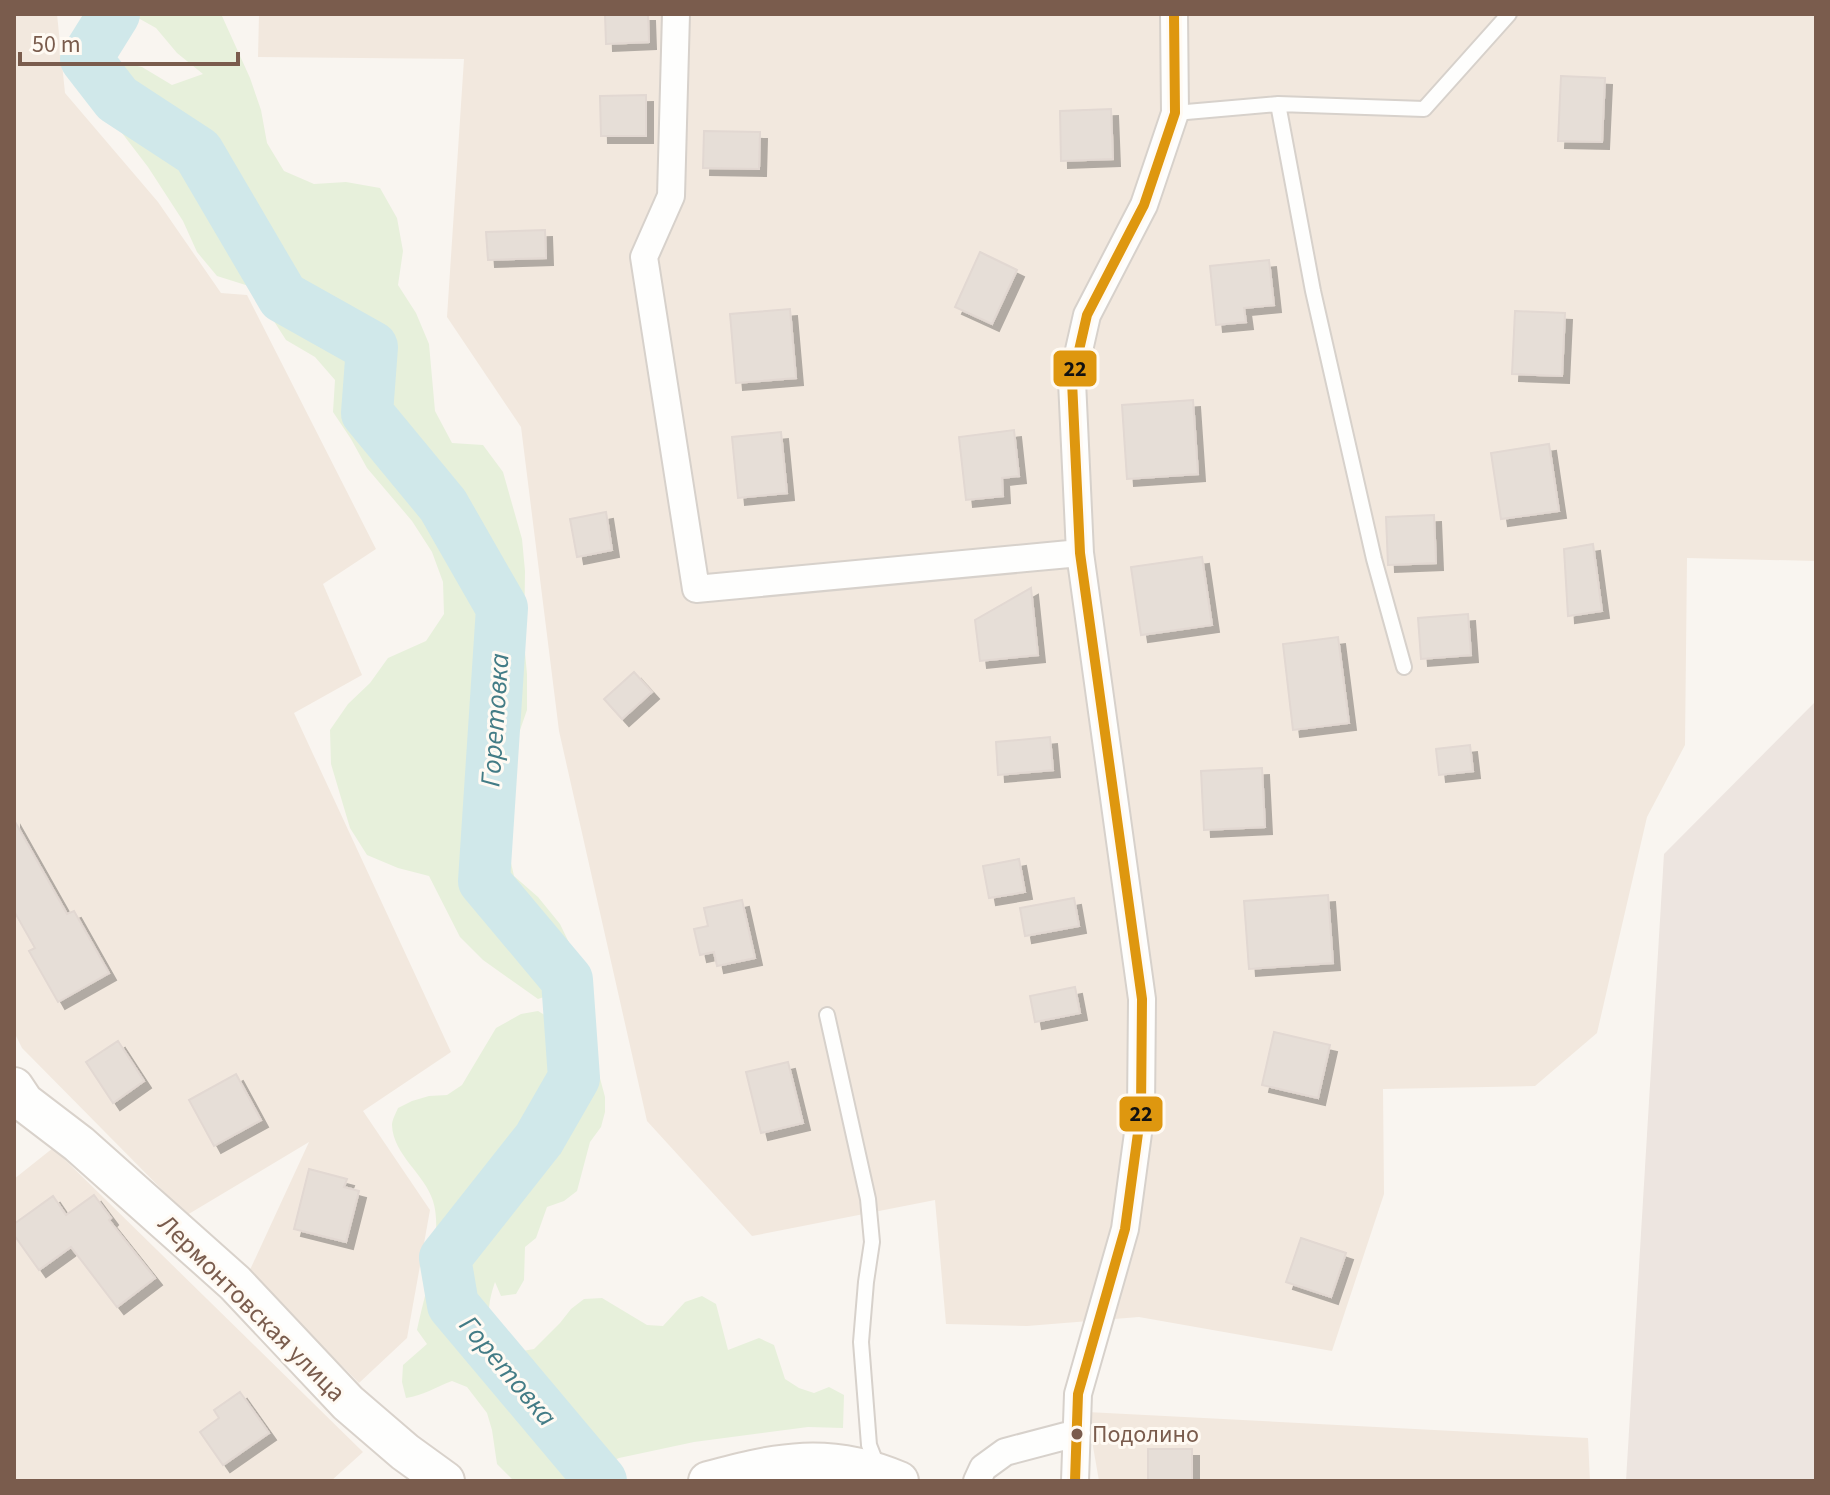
<svg xmlns="http://www.w3.org/2000/svg" width="1830" height="1495" font-family="'Source Sans 3',sans-serif">
  <style>
    .residential { fill: #f2e8de }
    .industrial { fill: #ede5e0 }
    .green { fill: #e7f0db }
    .lines { fill: none; stroke-linecap: round; stroke-linejoin: round }
    .river { stroke: #d0e8ea; stroke-width: 52 }
    .building { fill: #e6ded7; stroke: #e2d8d2; stroke-width: 2; filter: url(#shadow) }
    .lane-casing { stroke: #d7d1cb; stroke-width: 18 }
    .street-casing { stroke: #d7d1cb; stroke-width: 30 }
    .secondary-casing { stroke: #d9d2cb; stroke-width: 42 }
    .lane { stroke: #fefefd; stroke-width: 14 }
    .street { stroke: #fefefd; stroke-width: 26 }
    .secondary { stroke: #fefefd; stroke-width: 38 }
    .bus-1-casing { stroke: #fffaf3; stroke-width: 16 }
    .bus-1 { stroke: #de970f; stroke-width: 10 }
    .bus-dot { fill: #7a5c4d; stroke: #fffaf3; stroke-width: 3 }
    .labels { text-anchor: middle; dominant-baseline: central; stroke-width: 6; stroke-linejoin: round; paint-order: stroke }
    .bus-label { font-size: 24px; fill: #7a5c4d; stroke: #fffaf3; text-anchor: start }
    .street-label { font-size: 26px; fill: #7a5c4d; stroke: #fffaf3 }
    .water-label { font-size: 28px; font-style: italic; fill: #437c86; stroke: #fffaf3 }
    .line-badge { stroke: #fffaf3; stroke-width: 3 }
    .pale-badge-label { font-size: 22px; text-anchor: middle; font-weight: bold; fill: #111 }
  </style>
  <defs>
    <filter id="shadow"><feDropShadow dx="7" dy="7" stdDeviation="0" flood-color="#0004"/></filter>
  </defs>
  <rect width="100%" height="100%" fill="#f9f5f0"/>
  <!-- residential -->
  <path class="residential" d="M14 14H57L65 93 158 202 221 293 247 295 376 549 323 584 362 675 294 713 451 1052 363 1111 430 1210 407 1338 359 1383 249 1272 309 1142 187 1215 22 1048 14 1032Z
    M259 14H1816V561L1687 558 1685 745 1647 817 1597 1033 1535 1086 1383 1089 1384 1194 1332 1351 1139 1317 1027 1326 946 1324 935 1200 752 1236 647 1121 559 731 521 427 447 317 464 59 258 57Z
    M53 1148 363 1452 331 1481H14V1179Z
    M1087 1412 1588 1438 1590 1481H1099Z"/>
  <!-- industrial -->
  <path class="industrial" d="M1816 701V1481H1626L1664 854Z"/>
  <!-- green -->
  <path class="green" d="M131 14H216L222 16 250 78 261 110 267 143 284 171 314 184 346 182 380 188 397 218 403 251 398 285 416 313 429 344 435 411 452 443 483 445 503 472 522 539 525 571 524 642 527 674V710L505 773 503 807 506 841 514 876 538 897 560 924 574 953 570 988 538 999 483 960 460 937 429 876 398 868 367 855 350 828 331 764 330 730 348 704 370 683 388 658 426 641 444 614 443 582 432 552 412 521 367 468 351 439 333 412 335 380 315 357 286 340 252 287 217 276 197 252 183 221 148 167 109 116 95 88 110 60 142 67 172 85 203 74 177 53 156 28Z
    M538 1011 553 1020 561 1034 577 1040 587 1052 597 1067 605 1097V1112L601 1127 590 1142 577 1191 564 1201 547 1207 536 1238 525 1247 524 1280 516 1294 501 1296 495 1282C484 1315 486 1335 517 1352L534 1349 560 1323 571 1309 584 1299 602 1298 647 1325 663 1326 685 1302 702 1296 716 1304 728 1350 759 1338 774 1345 785 1379 799 1388 814 1393 829 1387 844 1395 843 1428 808 1427 694 1442 619 1458 570 1481H514L497 1464 492 1430 487 1413 467 1387 452 1381C436 1387 424 1395 406 1398L402 1382 403 1365 427 1344 417 1330C424 1296 444 1235 433 1201 425 1174 393 1155 392 1125 392 1120 396 1113 398 1108L412 1101 429 1096 447 1095 462 1085 496 1028 521 1014Z"/>
  <g class="lines">
    <!-- river -->
    <path class="river" d="M114 14 86 59 117 99 198 152 283 297 372 347 367 413 443 505 502 608 484 881 567 980 574 1078 539 1139 445 1258 453 1305 601 1481"/>
  </g>
  <!-- building -->
  <path class="building" d="M605 14H648L649 42 606 44Z
    M1561 76 1605 78 1602 142 1558 141Z
    M646 95V136H601L600 96Z
    M1111 109 1113 159 1061 161 1060 111Z
    M704 131 760 132 759 169 703 168Z
    M545 230 546 258 488 260 486 232Z
    M980 252 1017 270 992 324 955 307Z
    M1269 260 1274 305 1244 308 1246 322 1216 325 1210 266Z
    M790 309 796 378 736 383 730 314Z
    M1515 311 1565 313 1562 376 1512 374Z
    M1193 400 1198 474 1127 479 1122 405Z
    M1014 430 1019 476 1002 478 1003 496 966 500 959 437Z
    M781 432 787 493 738 498 732 437Z
    M1549 444 1559 511 1501 519 1491 453Z
    M606 512 612 550 577 557 570 519Z
    M1434 515 1436 563 1388 565 1386 517Z
    M1593 544 1602 611 1568 616 1564 549Z
    M1202 557 1212 625 1141 635 1131 567Z
    M1031 588 1038 655 980 661 975 620Z
    M1468 614 1471 655 1421 659 1418 618Z
    M1338 637 1349 723 1293 730 1283 644Z
    M634 672 652 692 622 719 604 699Z
    M1050 737 1053 770 998 775 996 742Z
    M1470 745 1473 771 1439 775 1436 749Z
    M1262 768 1265 827 1204 830 1201 771Z
    M14 820 67 914 74 911 109 973 58 1002 29 951 35 948 14 911Z
    M1019 859 1025 892 989 898 983 866Z
    M1328 895 1333 963 1249 969 1244 901Z
    M1074 898 1079 926 1025 936 1020 908Z
    M742 900 755 958 717 966 714 952 700 955 694 929 708 926 704 908Z
    M1075 987 1080 1013 1035 1022 1030 996Z
    M1274 1032 1330 1045 1318 1098 1262 1085Z
    M118 1041 144 1081 113 1103 86 1062Z
    M788 1062 803 1123 761 1133 746 1072Z
    M236 1074 261 1120 214 1146 189 1100Z
    M309 1169 347 1179 344 1187 359 1191 346 1242 294 1229Z
    M94 1195 111 1218 109 1220 155 1278 117 1307 71 1247 39 1270 14 1235V1224L53 1196 66 1215Z
    M1301 1238 1346 1253 1331 1297 1286 1282Z
    M240 1392 269 1433 223 1465 200 1432 219 1418 214 1410Z
    M1148 1449H1192V1481H1148Z"/>
  <g class="lines">
    <defs>
      <path id="lane" d="M1278 104 1313 291 1374 559 1404 667
        M1175 113 1278 104 1424 109 1509 14
        M827 1015 868 1199 872 1242 866 1282 861 1342 869 1445 878 1468"/>
      <path id="street" d="M676 14 671 196 644 257 696 589 1080 553
        M977 1481 983 1468 1005 1452 1077 1433
        M1075 1481 1078 1394 1125 1229 1141 1111 1142 999 1080 553 1072 381 1087 315 1144 205 1175 113 1174 14"/>
      <path id="secondary" d="M14 1087 24 1102 79 1144 235 1283 348 1403 405 1452 445 1481
        M708 1481C779 1462 829 1451 899 1481"/>
    </defs>
    <!-- lane casing -->
    <use href="#lane" class="lane-casing"/>
    <!-- street casing -->
    <use href="#street" class="street-casing"/>
    <!-- secondary casing -->
    <use href="#secondary" class="secondary-casing"/>
    <!-- lane -->
    <use href="#lane" class="lane"/>
    <!-- street -->
    <use href="#street" class="street"/>
    <!-- secondary -->
    <use href="#secondary" class="secondary"/>
    <defs>
      <path id="bus-1" d="M1075 1481 1078 1394 1125 1229 1141 1111 1142 999 1080 553 1072 381 1087 315 1144 205 1175 113 1174 14"/>
    </defs>
    <!-- bus-1 casing -->
    <use href="#bus-1" class="bus-1-casing"/>
    <!-- bus-1 -->
    <use href="#bus-1" class="bus-1"/>
  </g>
  <!-- markers -->
  <circle class="bus-dot" cx="1077" cy="1434" r="7"/>
  <g class="labels">
    <!-- bus labels -->
    <g class="bus-label">
      <text x="1092" y="1434">Подолино</text>
    </g>
    <!-- street labels -->
    <g class="street-label">
      <text transform="translate(252 1308) rotate(45)">Лермонтовская улица</text>
    </g>
    <!-- water labels -->
    <g class="water-label">
      <text transform="translate(495 720) rotate(-86)">Горетовка</text>
      <text transform="translate(508 1371) rotate(50)">Горетовка</text>
    </g>
  </g>
  <g class="line-badge">
    <rect x="1052" y="349" width="46" height="39" rx="8" fill="#de970f"/>
    <rect x="1118" y="1095" width="46" height="38" rx="8" fill="#de970f"/>
  </g>
  <g class="pale-badge-label">
    <text x="1075" y="376">22</text>
    <text x="1141" y="1121">22</text>
  </g>
  <!-- border -->
  <rect width="1830" height="1495" fill="none" stroke="#7a5c4d" stroke-width="32"/>
  <!-- scale -->
  <path d="M20 52v12h218v-12" fill="none" stroke="#7a5c4d" stroke-width="4"/>
  <text x="32" y="52" font-size="24" fill="#7a5c4d" stroke="#fffaf3" stroke-width="6" paint-order="stroke">50 m</text>
</svg>
